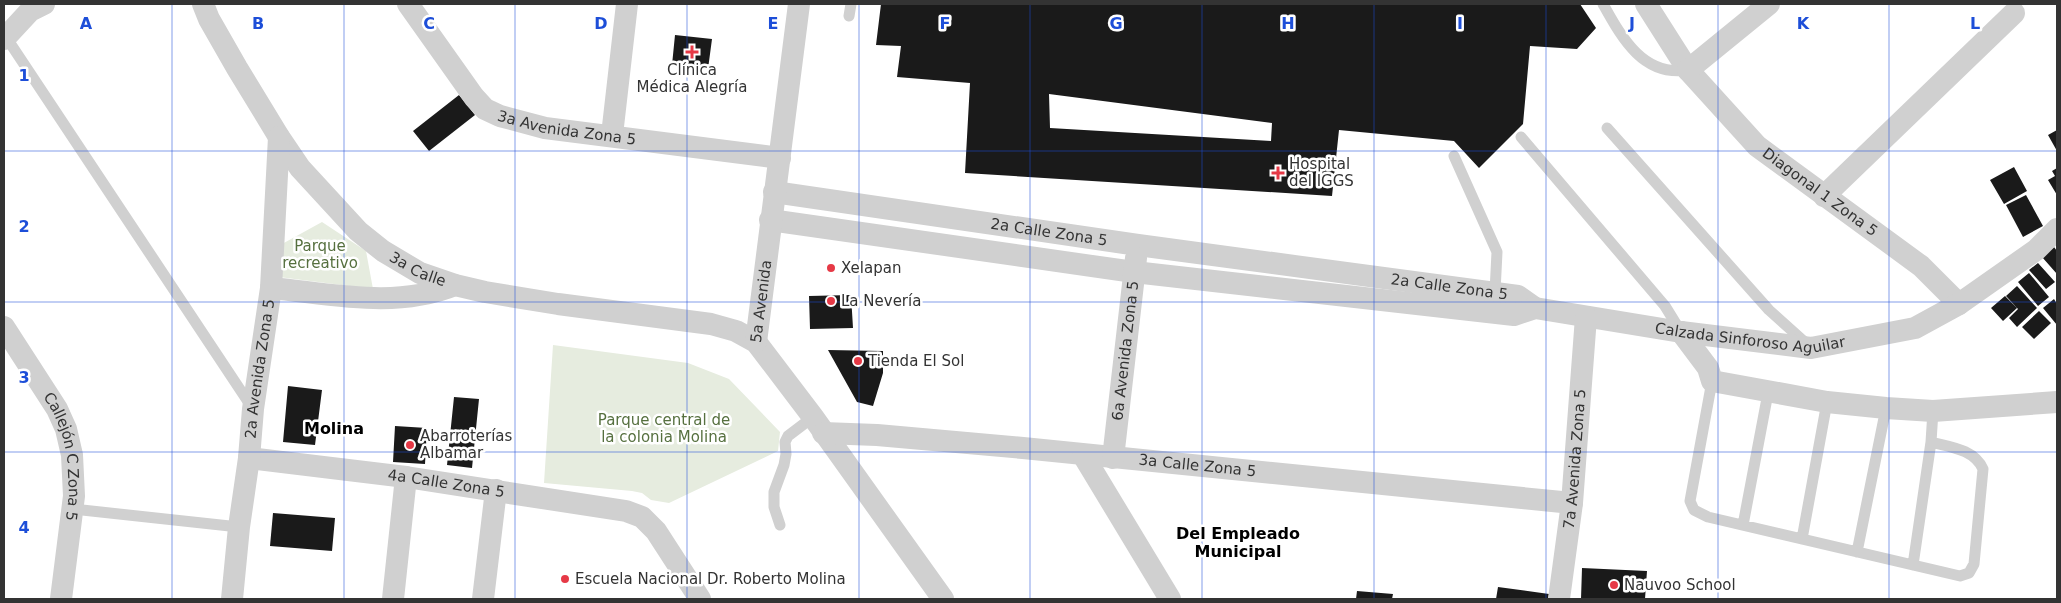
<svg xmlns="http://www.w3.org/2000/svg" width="2061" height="603" font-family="'DejaVu Sans',sans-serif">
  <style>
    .green { fill: #e6ecdf }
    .building { fill: #1a1a1a; fill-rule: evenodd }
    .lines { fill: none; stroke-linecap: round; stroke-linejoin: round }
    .service { stroke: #d0d0d0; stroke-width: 11 }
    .minor { stroke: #d0d0d0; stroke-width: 22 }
    .grid { fill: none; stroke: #1d4ed8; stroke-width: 1; stroke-opacity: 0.55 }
    .poi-dot { fill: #e63946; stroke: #fff; stroke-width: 2 }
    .labels { text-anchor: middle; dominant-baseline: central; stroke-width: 5; stroke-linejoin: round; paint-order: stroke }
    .poi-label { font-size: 15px; fill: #333; stroke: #fff; text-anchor: start }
    .street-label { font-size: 15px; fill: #333; stroke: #fff }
    .park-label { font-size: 15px; fill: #56703f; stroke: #fff }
    .neighbourhood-label { font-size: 16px; font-weight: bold; fill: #000; stroke: #fff }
    .grid-label { font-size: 16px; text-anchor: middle; font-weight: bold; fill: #1d4ed8; stroke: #fff; stroke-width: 5; stroke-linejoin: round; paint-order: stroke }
  </style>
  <rect width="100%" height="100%" fill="#fff"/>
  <!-- green -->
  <path class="green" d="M322 222 366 251 373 289 279 277 282 244Z
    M553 345 688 363 729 379 780 432 778 451 669 503 651 500 642 493 632 491 544 483Z"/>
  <!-- building -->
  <path class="building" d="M881 4H1580L1596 28 1577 49 1530 46 1523 124 1479 168 1454 141 1339 130 1332 196 965 173 970 83 897 77 901 46 876 45ZM1049 94 1272 123 1271 141 1050 128Z
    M675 35 712 39 708 69 672 65Z
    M459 95 475 115 429 151 413 131Z
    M2057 130V151L2048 135Z
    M2014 167 2027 191 2004 204 1990 180Z
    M2057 168V195L2048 180 2055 176 2052 171Z
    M2026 195 2043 226 2023 237 2006 205Z
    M2054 247 2057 251V274L2042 257Z
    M2038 263 2055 282 2046 289 2029 270Z
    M2029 273 2049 297 2038 306 2018 282Z
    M2017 286 2037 308 2017 327 2009 318 2018 309 2006 296Z
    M851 295 853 328 810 329 809 296Z
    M2005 296 2017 308 2003 321 1991 308Z
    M2054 299 2057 304V325L2043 308Z
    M2039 311 2051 323 2034 339 2022 327Z
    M828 350 883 351V373L873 406 857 402Z
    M288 386 322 390 315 445 283 442Z
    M454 397 479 399 472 468 447 465Z
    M395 426 427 428 425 464 393 462Z
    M273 513 335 518 332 551 270 546Z
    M1582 568 1647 571 1645 599H1581Z
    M1498 587 1549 594 1548 599H1496Z
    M1357 591 1393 594 1392 599H1356Z"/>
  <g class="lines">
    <!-- service -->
    <path class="service" d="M1603 4C1622 38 1643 77 1688 70
      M849 16 851 4
      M6 37 251 406
      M1607 128 1769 310 1808 345
      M1521 137 1665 306 1681 332
      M1454 156 1497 252 1495 292
      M1712 381 1690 501 1694 510 1708 517 1960 576 1969 573 1974 564 1983 469C1974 449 1950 447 1931 442L1913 565
      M1931 442 1933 411
      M73 509 239 527
      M780 525 774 507V492L784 465 786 454 785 442 788 436 813 417
      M1743 525 1768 393
      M1802 539 1827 402
      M1857 552 1886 408"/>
    <!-- minor -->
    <g class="minor">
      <path id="s1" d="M203 4 209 19 237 68 279 137 300 168 358 231 383 251 420 273 455 285 485 292 558 304 711 324 736 331 756 342 813 417 943 599"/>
      <path id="s2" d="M408 4 474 97 485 109 500 116 545 128 780 158"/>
      <path id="s3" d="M1646 4 1688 70 1757 146 1921 266 1959 304"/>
      <path d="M4 39 30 11 44 4"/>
      <path d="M1688 70 1769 4"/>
      <path d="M612 135 627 4"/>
      <path id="s4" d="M774 192 1138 245 1518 296 1535 308"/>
      <path d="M1824 196 2014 13"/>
      <path id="s5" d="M770 220 1134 272 1514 315 1535 308 1681 332 1811 348 1915 328 1959 304 2036 250 2057 229"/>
      <path d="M271 288C333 294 395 309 455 285"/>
      <path id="s6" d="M4 327 57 409 66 429 72 455 74 496 61 599"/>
      <path d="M1681 332 1708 368 1712 381 1827 402 1886 408 1933 411 2057 402"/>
      <path id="s7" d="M756 342 799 4"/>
      <path id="s8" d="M823 433 877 435 1023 448 1572 503"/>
      <path d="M1083 455 1170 599"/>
      <path id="s9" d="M249 458 406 477 626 511 642 517 656 531 700 599"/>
      <path id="s10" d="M1113 458 1136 258"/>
      <path id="s11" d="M232 599 239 527 249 458 253 409 271 288 279 137"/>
      <path d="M393 599 406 477"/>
      <path d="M483 599 496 490"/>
      <path id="s12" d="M1559 599 1572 503 1586 317"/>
    </g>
  </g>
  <!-- grid -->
  <path class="grid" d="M172 4V599M344 4V599M515 4V599M687 4V599M859 4V599M1030 4V599M1202 4V599M1374 4V599M1546 4V599M1718 4V599M1889 4V599M4 151H2057M4 302H2057M4 452H2057"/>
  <!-- markers -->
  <g class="poi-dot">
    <path d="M689.5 44.5h5v5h5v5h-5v5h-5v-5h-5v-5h5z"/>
    <path d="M1275.5 165.5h5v5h5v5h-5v5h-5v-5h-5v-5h5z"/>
    <circle cx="831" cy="268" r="5"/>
    <circle cx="831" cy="301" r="5"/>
    <circle cx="858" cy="361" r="5"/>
    <circle cx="410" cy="445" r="5"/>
    <circle cx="565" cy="579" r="5"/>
    <circle cx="1614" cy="585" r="5"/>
  </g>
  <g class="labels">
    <!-- poi labels -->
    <g class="poi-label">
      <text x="692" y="70" text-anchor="middle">Clínica<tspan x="692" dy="17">Médica Alegría</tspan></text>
      <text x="1289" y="164">Hospital<tspan x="1289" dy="17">del IGGS</tspan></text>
      <text x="841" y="268">Xelapan</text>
      <text x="841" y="301">La Nevería</text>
      <text x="868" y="361">Tienda El Sol</text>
      <text x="420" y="436">Abarroterías<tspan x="420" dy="17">Albamar</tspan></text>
      <text x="575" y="579">Escuela Nacional Dr. Roberto Molina</text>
      <text x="1624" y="585">Nauvoo School</text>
    </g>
    <!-- street labels -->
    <g class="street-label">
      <text stroke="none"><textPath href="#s2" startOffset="215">3a Avenida Zona 5</textPath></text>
      <text stroke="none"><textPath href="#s3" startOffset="259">Diagonal 1 Zona 5</textPath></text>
      <text stroke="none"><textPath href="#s4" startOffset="278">2a Calle Zona 5</textPath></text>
      <text stroke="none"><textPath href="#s1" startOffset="348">3a Calle</textPath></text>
      <text stroke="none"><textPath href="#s4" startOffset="682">2a Calle Zona 5</textPath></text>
      <text stroke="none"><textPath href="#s7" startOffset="41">5a Avenida</textPath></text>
      <text stroke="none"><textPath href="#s5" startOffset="990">Calzada Sinforoso Aguilar</textPath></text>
      <text stroke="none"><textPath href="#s10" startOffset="108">6a Avenida Zona 5</textPath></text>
      <text stroke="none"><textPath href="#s11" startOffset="232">2a Avenida Zona 5</textPath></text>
      <text stroke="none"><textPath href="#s6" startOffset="146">Callejón C Zona 5</textPath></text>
      <text stroke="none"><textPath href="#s12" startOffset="141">7a Avenida Zona 5</textPath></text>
      <text stroke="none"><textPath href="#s8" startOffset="376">3a Calle Zona 5</textPath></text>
      <text stroke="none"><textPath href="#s9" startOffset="199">4a Calle Zona 5</textPath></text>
    </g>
    <!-- park labels -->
    <g class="park-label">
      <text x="320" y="246">Parque<tspan x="320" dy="17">recreativo</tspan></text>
      <text x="664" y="420">Parque central de<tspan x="664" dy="17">la colonia Molina</tspan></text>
    </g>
    <!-- neighbourhood labels -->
    <g class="neighbourhood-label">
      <text x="334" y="428">Molina</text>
      <text x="1238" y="533">Del Empleado<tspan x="1238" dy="18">Municipal</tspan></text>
    </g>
  </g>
  <g class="grid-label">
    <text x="86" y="29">A</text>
    <text x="258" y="29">B</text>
    <text x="429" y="29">C</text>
    <text x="601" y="29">D</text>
    <text x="773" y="29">E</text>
    <text x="945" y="29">F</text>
    <text x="1116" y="29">G</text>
    <text x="1288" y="29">H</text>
    <text x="1460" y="29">I</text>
    <text x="1632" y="29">J</text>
    <text x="1803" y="29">K</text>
    <text x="1975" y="29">L</text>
    <text x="24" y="81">1</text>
    <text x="24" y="232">2</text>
    <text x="24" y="383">3</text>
    <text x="24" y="533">4</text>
  </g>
  <!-- border -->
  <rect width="2061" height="603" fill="none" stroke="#333333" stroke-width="10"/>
</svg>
